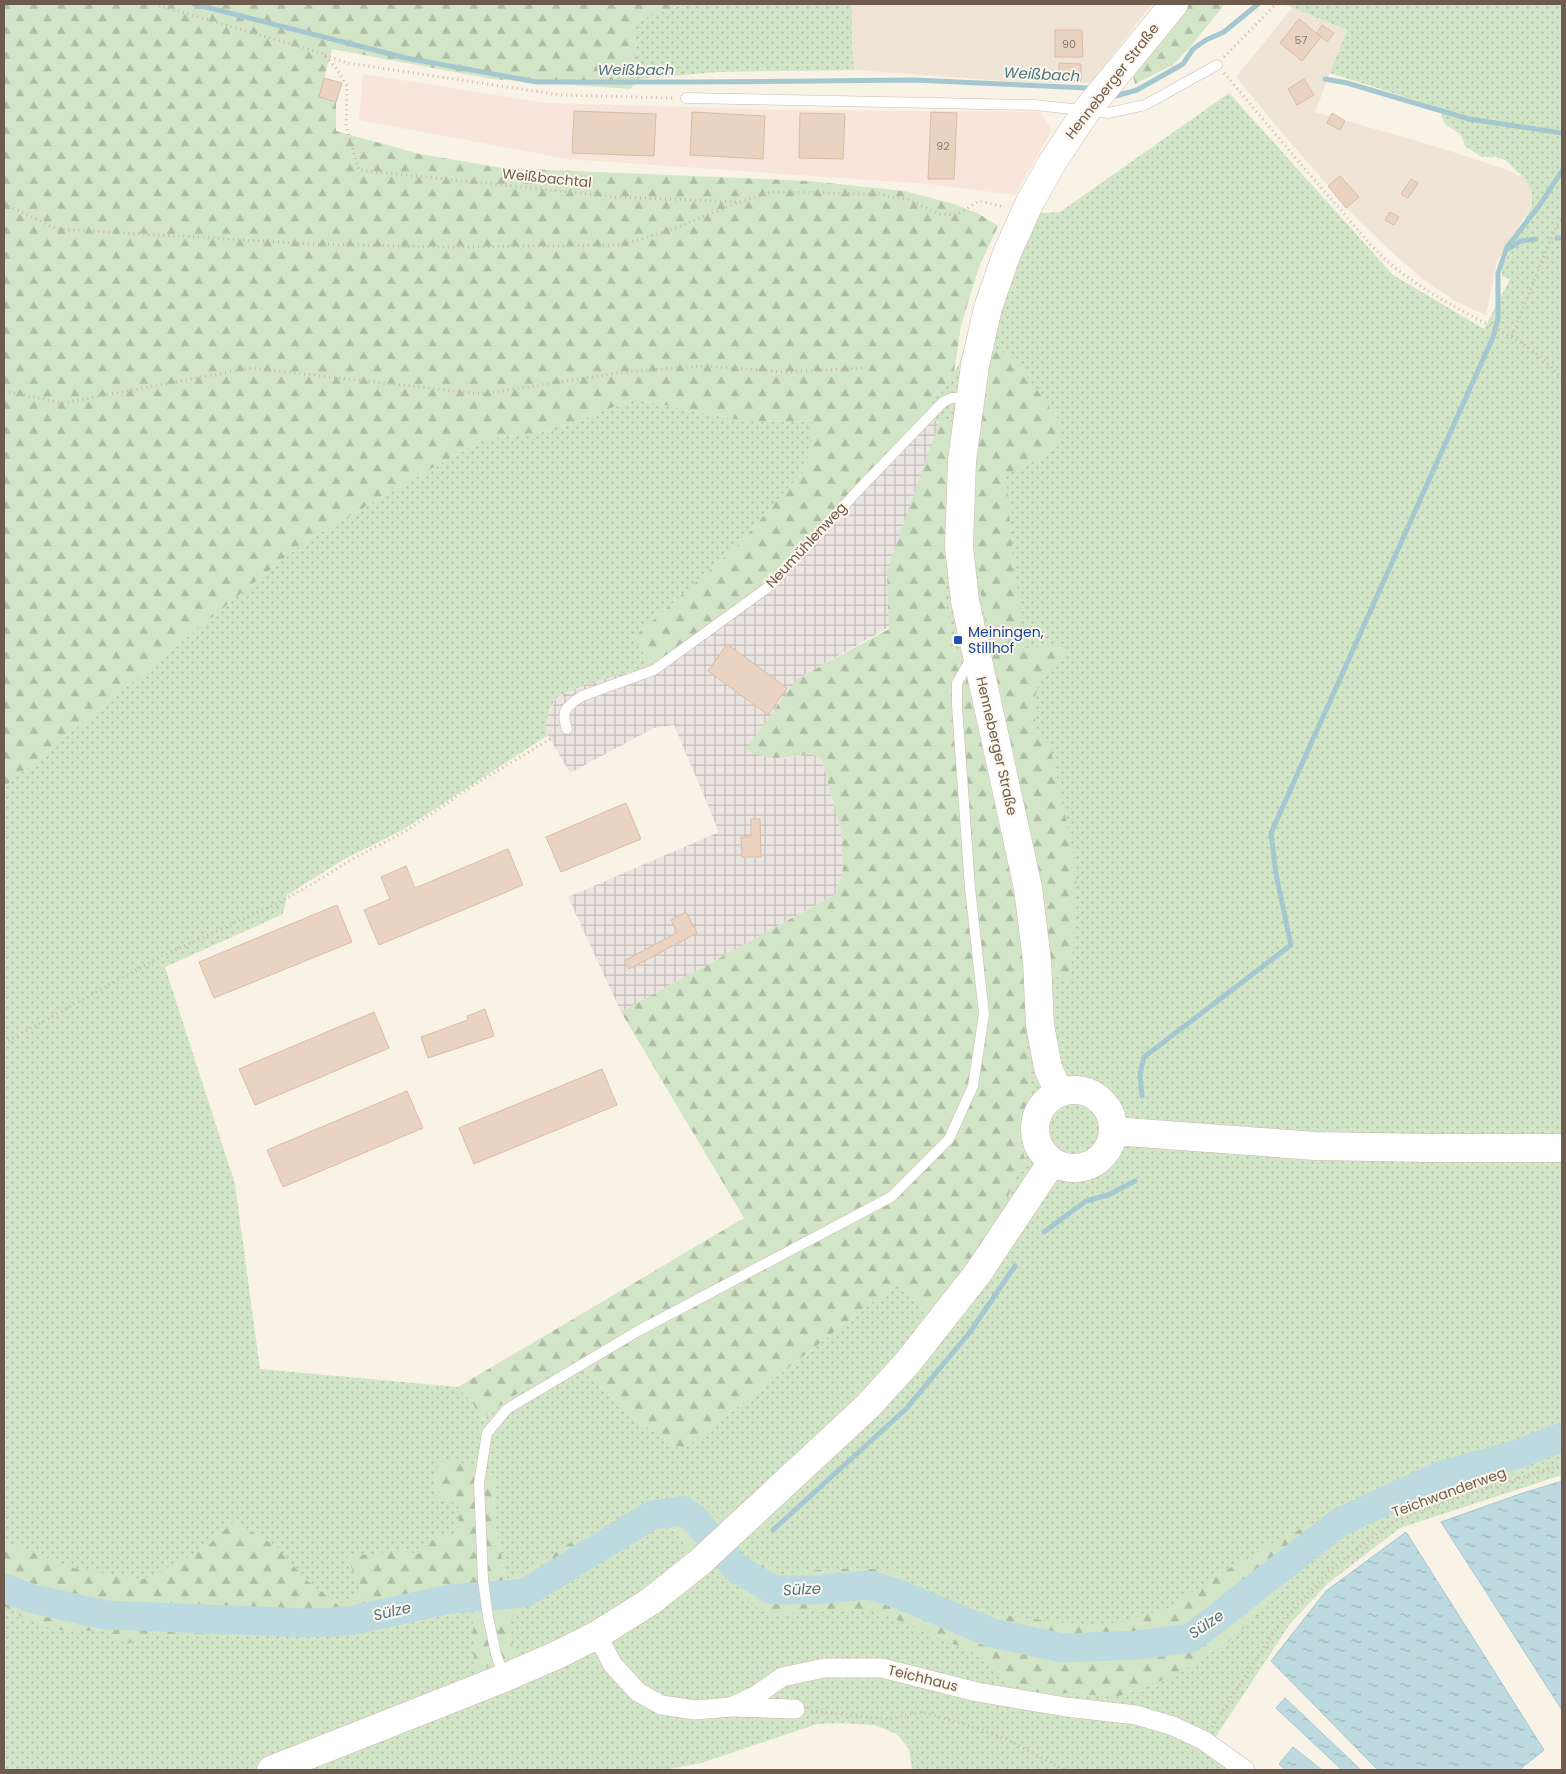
<svg xmlns="http://www.w3.org/2000/svg" width="1566" height="1774" font-family="Poppins,sans-serif">
  <style>
    .residential { fill: #f0e4d6 }
    .commercial { fill: #f8e5db }
    .industrial { fill: url(#industrial-grid) }
    .grass { fill: url(#grass-dots); fill-rule: evenodd }
    .forest { fill: url(#forest-firs) }
    .water { fill: url(#water-ripples); stroke: #a5c8d0 }
    .lines { fill: none; stroke-linecap: round; stroke-linejoin: round }
    .stream { stroke: #a5c8d0; stroke-width: 5 }
    .river { stroke: #bddae0; stroke-width: 29 }
    .building { fill: #ebd3c1; stroke: #dbbba4 }
    .lane-casing { stroke: #c9bbae; stroke-width: 11 }
    .street-casing { stroke: #c9bbae; stroke-width: 20 }
    .secondary-casing { stroke: #ccbbac; stroke-width: 29 }
    .path { stroke: #cfb7a5; stroke-width: 3; stroke-dasharray: 1 4; stroke-linecap: butt }
    .lane { stroke: #fff; stroke-width: 10 }
    .street { stroke: #fff; stroke-width: 19 }
    .secondary { stroke: #fff; stroke-width: 28 }
    .transit-dot { fill: #1a4fb4; stroke: #fcf6ec; stroke-width: 2 }
    .labels { text-anchor: middle; dominant-baseline: central; stroke-width: 4; stroke-linejoin: round; paint-order: stroke }
    .number-label { font-size: 11px; fill: #8e796b }
    .street-label { font-size: 14px; fill: #6f5b4e; stroke: #fcf6ec }
    .transit-label { font-size: 14px; fill: #164399; stroke: #fcf6ec; text-anchor: start }
    .water-label { font-size: 15px; font-style: italic; fill: #4b7580; stroke: #fcf6ec }
  </style>
  <defs>
    <pattern id="industrial-grid" width="8" height="8" patternUnits="userSpaceOnUse" patternTransform="scale(1.25)"><rect width="8" height="8" fill="#eae5e0"/><path d="M0 4h8M4 0v8" fill="none" stroke="#c2bdb8"/></pattern>
    <pattern id="grass-dots" width="8" height="8" patternUnits="userSpaceOnUse" patternTransform="scale(1.25)"><rect width="8" height="8" fill="#d2e5c7"/><path d="M2 2h.1M6 6h.1" fill="none" stroke="#afbda4" stroke-width="1.8" stroke-linecap="round"/></pattern>
    <pattern id="forest-firs" width="22" height="20" patternUnits="userSpaceOnUse" patternTransform="scale(1.25)"><rect width="22" height="20" fill="#d2e5c7"/><path d="M5 1l3.5 6h-7zM16 11l3.5 6h-7z" fill="#afbda4"/></pattern>
    <pattern id="water-ripples" width="26" height="14" patternUnits="userSpaceOnUse" patternTransform="scale(1.25)"><rect width="26" height="14" fill="#bddae0"/><path d="M2 4q2-2 4 0t4 0M15 11q2-2 4 0t4 0" fill="none" stroke="#9eb4b8"/></pattern>
  </defs>
  <rect width="100%" height="100%" fill="#f9f2e6"/>
  <!-- residential -->
  <path class="residential" d="M852 4H1152L1091 83H1031L854 70 852 48Z
    M1292 8 1347 30 1315 112 1407 138 1472 158 1510 171 1524 178 1532 192V205L1497 261 1486 315 1457 302 1424 280 1396 256 1357 219 1283 134 1236 77Z"/>
  <!-- commercial -->
  <path class="commercial" d="M363 74 546 103 788 110 1040 112 1052 130 1015 195 929 184 568 159 359 120Z"/>
  <!-- industrial -->
  <path class="industrial" d="M959 365 891 626 797 679 784 759 812 753 822 760 841 832 843 868 836 894 621 1012 568 897 719 832 674 725 654 728 570 773 546 732 545 721 555 700 569 691 919 421Z"/>
  <!-- grass -->
  <path class="grass" d="M685 4H852V48L854 70 716 72 639 79 633 22Z
    M1283 4H1562V1475L1400 1528 1327 1584 1290 1624 1208 1748 1236 1770H912L909 1749 897 1734 874 1725 841 1723 817 1724 701 1763 664 1770H4V787L304 542 483 439 552 431 634 399 745 421 813 422 806 468 736 547 632 639 653 665C634 671 565 688 555 700 548 709 544 725 547 736L404 829 367 848 346 858 287 895 283 914 165 967 235 1184 260 1369 458 1387 473 1403 482 1420 509 1399 574 1360 630 1416 682 1450 896 1284 930 1317 1025 1159 1019 1139 1021 1115 1031 1096 1026 1042 999 818 968 681 953 646 945 601 946 489 953 421H919L959 365 977 304 1012 215 1060 212 1229 93 1393 275 1484 329 1510 279 1502 276V267L1532 205V191L1524 178 1505 160 1496 157H1482L1465 146 1461 135 1445 124 1441 116 1444 109 1330 73 1347 30ZM493 1474 494 1521 507 1581 531 1569 705 1505 686 1550 680 1532 664 1527 639 1532 581 1567 553 1589 526 1604 511 1617 509 1634 473 1608Z"/>
  <!-- forest -->
  <path class="forest" d="M4 4H685L633 22 639 79 630 89 492 79 332 49 319 97 336 102V131L420 154 502 168 809 181 904 191 954 204 979 214 998 226 979 267 961 326 954 372 919 421 766 581 653 665 632 639 737 546 806 468 812 422 745 421 634 399 552 431 483 439 304 542 4 787Z
    M1188 4H1225L1190 47 1173 65 1135 84 1133 76Z
    M999 352 1010 353 1058 419 1061 444 1037 460 1006 475 1012 547 1025 648 1066 646 1062 659 1041 675 1034 701 1036 735 1050 747 1077 869 1071 981 1051 975C1048 947 1047 919 1043 892 1023 782 990 676 977 565 969 496 979 423 991 354Z
    M940 420H953L946 489 945 601 953 646 968 681 1018 911 1025 959 1026 1042 1031 1096 1021 1115 1019 1139 1025 1159 1002 1209 966 1269 930 1317 896 1284 682 1450 630 1416 574 1360 509 1399 481 1420 473 1403 458 1387 744 1218 621 1012 836 894 843 868 841 832 822 760 812 753C788 758 768 762 746 749L797 679 889 629 887 571Z
    M1562 1428V1455L1443 1498 1424 1501 1409 1479Z
    M455 1461 493 1473 494 1521 507 1581 531 1569 573 1541 647 1511 675 1503 705 1505 720 1520 686 1551 680 1532 664 1527 639 1532 581 1567 553 1589 526 1604 512 1617 509 1634 515 1655 474 1671 472 1587 346 1617 344 1637 299 1628 263 1633H218L209 1637 149 1633 127 1644 104 1631 55 1630 23 1618 4 1606V1541L72 1568 144 1579 203 1550 234 1521 277 1547 305 1579 338 1605 362 1594 347 1557 401 1550 418 1554 439 1534H456L461 1504 437 1499 433 1478 440 1462Z
    M1383 1489 1396 1506 1342 1528 1261 1613 1227 1643 1179 1673 1137 1691 1114 1697 1074 1693 1044 1694 1008 1683 970 1650 938 1638 886 1615 867 1609 816 1610 778 1615 756 1607 740 1591 735 1574 743 1558 759 1560 779 1575 817 1570 862 1568 899 1572 918 1594 947 1605 985 1613 1091 1626 1121 1622 1169 1608 1220 1574 1280 1539Z"/>
  <!-- water -->
  <path class="water" d="M1562 1481V1710L1441 1522 1520 1494Z
    M1406 1532 1544 1750 1519 1770H1378L1271 1661 1326 1591Z
    M1285 1698 1361 1770H1342L1276 1708Z
    M1293 1747 1322 1770H1286L1279 1764Z"/>
  <g class="lines">
    <!-- stream -->
    <path class="stream" d="M194 4 406 58 537 82H696L914 80 1088 88
      M1325 79 1347 83 1469 119 1562 133
      M1112 97 1137 90 1183 64 1193 49 1206 40 1224 32 1258 4
      M1557 238H1562
      M1507 247 1539 206 1562 171
      M1142 1096 1140 1074 1144 1057 1291 945 1276 874 1271 833 1493 337 1498 319V273L1506 250 1521 241 1536 239
      M1044 1232 1086 1201 1108 1195 1135 1181
      M773 1530 906 1409 970 1332 1015 1266"/>
    <!-- river -->
    <path class="river" d="M4 1588 33 1599 106 1615 308 1623 349 1621 450 1599 525 1593 652 1515 683 1511 694 1518 736 1568 773 1590H815L868 1585 896 1593 992 1633 1063 1648 1138 1645 1191 1638 1340 1522 1440 1476 1518 1454 1562 1437"/>
  </g>
  <!-- building -->
  <path class="building" d="M1299 19 1321 37 1302 61 1280 43Z
    M1322 25 1334 33 1327 42 1317 33Z
    M1055 30H1082L1083 57H1055Z
    M1059 63 1081 64V81H1059Z
    M324 78 342 83 336 102 319 97Z
    M1304 79 1314 95 1297 105 1288 89Z
    M574 111 656 114 654 156 572 153Z
    M692 112 765 116 763 159 690 155Z
    M931 112 957 113 954 179H928Z
    M800 113 845 114 843 159 799 158Z
    M1332 113 1345 121 1340 130 1327 123Z
    M1340 176 1359 197 1346 208 1328 186Z
    M1411 179 1418 183 1408 198 1401 194Z
    M1390 212 1399 217 1394 225 1385 220Z
    M727 644 787 688 768 715 708 671Z
    M626 803 641 839 561 872 546 837Z
    M751 819H760L761 857H742L741 837H751Z
    M508 849 523 885 379 945 364 910 390 899 381 877 406 866 415 888Z
    M337 905 352 942 214 998 199 962Z
    M686 912 697 933 629 969 624 961 678 932 671 920Z
    M485 1009 494 1036 428 1058 421 1037 468 1020 467 1016Z
    M374 1012 389 1048 255 1105 239 1069Z
    M602 1069 617 1105 474 1164 459 1128Z
    M407 1091 423 1128 283 1187 267 1150Z"/>
  <g class="lines">
    <defs>
      <path id="lane" d="M686 98 1035 105 1108 113 1145 105 1217 65
        M567 729C560 710 567 706 582 696L654 670 771 585 863 485 943 402 952 398H970
        M504 1677 496 1654 488 1617 483 1580 479 1483 487 1433 507 1409 638 1331 891 1197 949 1139 973 1086 984 1014 970 888 957 706V683L972 657"/>
      <path id="street" d="M597 1635 613 1665 638 1692 661 1705 695 1710 731 1707 755 1696 782 1677 824 1668H882L977 1692 1066 1707 1136 1715 1173 1726 1203 1740 1245 1770
        M733 1707 795 1709"/>
      <path id="secondary" d="M1035 1129a39 39 0 1 1 78 0a39 39 0 1 1-78 0Z
        M1059 1093 1048 1068 1040 1025 1037 961 1028 888 965 601 959 546 962 461 975 365 988 308 1007 253 1030 202 1052 163 1087 110 1174 4
        M1113 1131 1315 1146 1432 1148H1562
        M271 1770 504 1678 557 1655 597 1635 651 1601 700 1562 868 1406 908 1362 978 1273 1052 1162"/>
    </defs>
    <!-- lane casing -->
    <use href="#lane" class="lane-casing"/>
    <!-- street casing -->
    <use href="#street" class="street-casing"/>
    <!-- secondary casing -->
    <use href="#secondary" class="secondary-casing"/>
    <!-- path -->
    <path class="path" d="M154 4 322 53 337 69 347 86 346 127 359 170 617 197 740 202 771 192 878 194 909 200 939 214 956 215 979 201 1005 207
      M325 55 347 63 561 95 674 98
      M1224 57 1276 4
      M1224 73C1262 118 1300 164 1339 208 1359 231 1378 256 1402 273 1419 286 1438 298 1457 308 1496 330 1533 343 1562 379
      M4 204 57 229 314 244 442 247 621 245 668 231 739 202
      M1512 336 1556 226 1562 220
      M4 391 63 403 251 368 482 394 624 372 704 366 783 372 864 368
      M4 1043 160 957 278 903 314 883 349 861 406 831 472 786 557 735
      M811 1711 888 1719 922 1712 983 1730 1012 1742 1065 1770
      M1212 1727 1280 1623 1332 1568 1393 1522 1457 1498 1562 1465"/>
    <!-- lane -->
    <use href="#lane" class="lane"/>
    <!-- street -->
    <use href="#street" class="street"/>
    <!-- secondary -->
    <use href="#secondary" class="secondary"/>
  </g>
  <!-- markers -->
  <rect class="transit-dot" x="953" y="635" width="10" height="10" rx="2.5"/>
  <g class="labels">
    <!-- number labels -->
    <g class="number-label">
      <text x="1301" y="40">57</text>
      <text x="1069" y="44">90</text>
      <text x="943" y="146">92</text>
    </g>
    <!-- street labels -->
    <g class="street-label">
      <text transform="translate(1112 81) rotate(-52)">Henneberger Straße</text>
      <text transform="translate(547 178) rotate(6)">Weißbachtal</text>
      <text transform="translate(806 545) rotate(-47)">Neumühlenweg</text>
      <text transform="translate(997 746) rotate(77)">Henneberger Straße</text>
      <text transform="translate(1449 1492) rotate(-20)">Teichwanderweg</text>
      <text transform="translate(923 1678) rotate(14)">Teichhaus</text>
    </g>
    <!-- transit labels -->
    <g class="transit-label">
      <text x="968" y="632">Meiningen,<tspan x="968" dy="16">Stillhof</tspan></text>
    </g>
    <!-- water labels -->
    <g class="water-label">
      <text x="636" y="69">Weißbach</text>
      <text transform="translate(1042 74) rotate(3)">Weißbach</text>
      <text transform="translate(802 1589) rotate(-3)">Sülze</text>
      <text transform="translate(392 1611) rotate(-13)">Sülze</text>
      <text transform="translate(1206 1624) rotate(-34)">Sülze</text>
    </g>
  </g>
  <!-- border -->
  <rect width="1566" height="1774" fill="none" stroke="#6f5b4e" stroke-width="10"/>
</svg>
